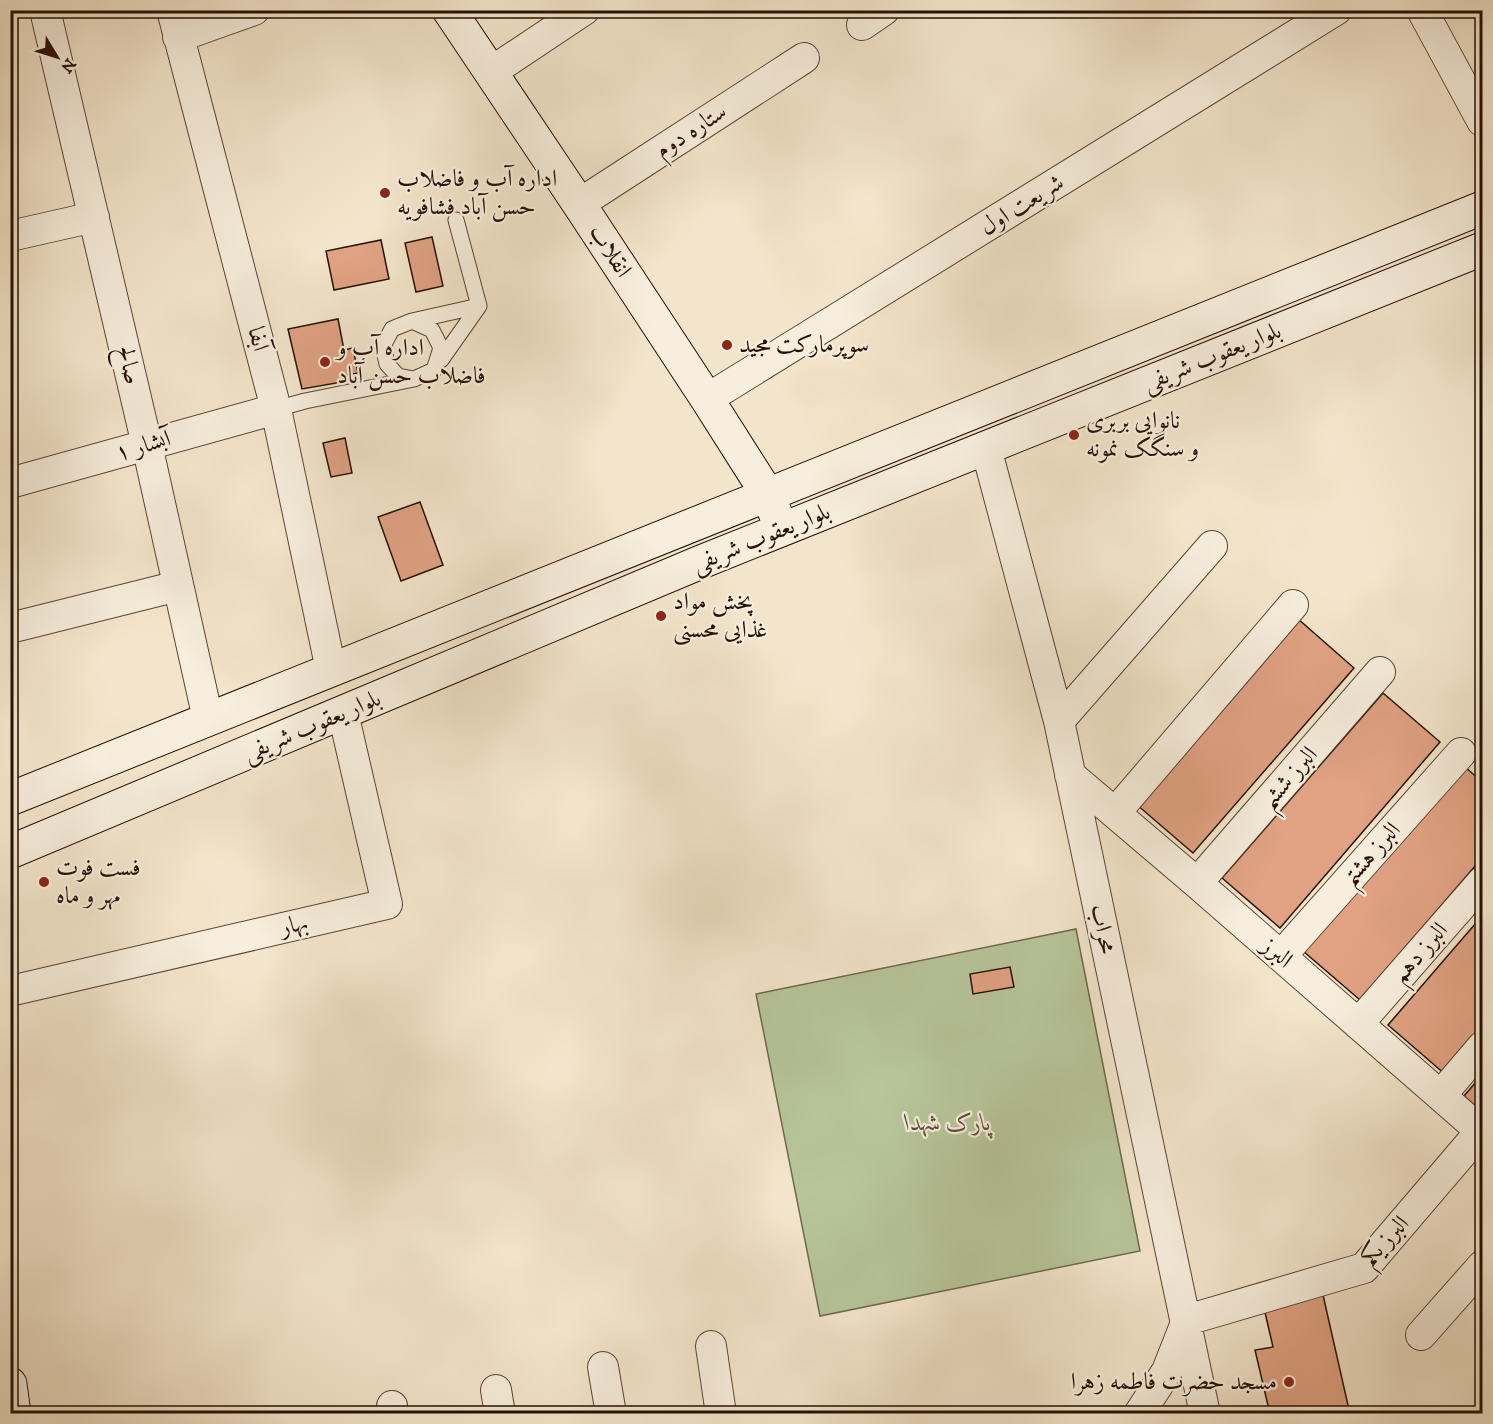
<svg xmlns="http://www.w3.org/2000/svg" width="1493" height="1424" font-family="'IM FELL DW Pica',Amiri,serif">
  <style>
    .green { fill: #b7c59a; stroke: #6e6a4e; stroke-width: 1.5 }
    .building { fill: #e0a283; stroke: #251003; stroke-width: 1.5 }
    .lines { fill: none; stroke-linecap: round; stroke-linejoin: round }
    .lane-casing { stroke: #584535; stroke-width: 17 }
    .street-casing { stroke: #584535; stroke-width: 32 }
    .secondary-casing { stroke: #251003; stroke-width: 35 }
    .lane { stroke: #f7eedd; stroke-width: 15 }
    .street { stroke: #f7eedd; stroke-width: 30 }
    .secondary { stroke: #f7eedd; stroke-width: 33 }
    .poi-dot { fill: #8f2418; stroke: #f7eedd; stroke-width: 2 }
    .labels { text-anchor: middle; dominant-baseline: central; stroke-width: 4.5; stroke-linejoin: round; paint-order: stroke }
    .street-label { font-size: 24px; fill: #251003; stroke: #f7eedd }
    .poi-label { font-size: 24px; fill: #251003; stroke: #f7eedd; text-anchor: start }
    .park-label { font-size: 24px; font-style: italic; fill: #584f38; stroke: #f7eedd }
  </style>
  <rect width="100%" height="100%" fill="#f3e5cb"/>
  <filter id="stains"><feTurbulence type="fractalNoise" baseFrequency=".00333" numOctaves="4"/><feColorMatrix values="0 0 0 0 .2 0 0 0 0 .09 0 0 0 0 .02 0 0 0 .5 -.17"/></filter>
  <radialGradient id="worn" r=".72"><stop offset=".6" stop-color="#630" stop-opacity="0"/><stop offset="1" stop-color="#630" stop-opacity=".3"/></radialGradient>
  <!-- green -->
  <path class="green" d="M1076 929 1140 1251 820 1316 756 994Z"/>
  <!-- building -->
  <path class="building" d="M432 237 443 286 416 292 405 243Z
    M381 240 389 279 334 290 326 251Z
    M338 319 344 350 353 348 358 373 346 375 348 381 302 389 288 329Z
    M345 438 352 473 331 477 323 443Z
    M420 502 443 565 401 581 378 517Z
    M1297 618 1354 668 1193 853 1136 804Z
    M1383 693 1440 742 1280 928 1222 878Z
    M1463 765 1482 782V858L1360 1000 1303 951Z
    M1482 916V1032L1446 1075 1388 1025Z
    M1010 967 1014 987 973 994 970 974Z
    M1482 1075V1112L1464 1096Z
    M1323 1295 1350 1414H1270L1255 1350 1273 1347 1264 1308Z"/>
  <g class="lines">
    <defs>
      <path id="lane" d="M456 220 479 306
        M412 321 479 306
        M441 360 479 306
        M276 409 305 401 414 379 434 370 441 348 432 330 412 321 392 329 383 346 387 364 398 376 414 379"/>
      <path id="street" d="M45 10 147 445 208 719
        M172 10 276 409 331 670
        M1422 10 1482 121
        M862 25 884 10
        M178 37 254 10
        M491 72 584 10
        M579 204 804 58
        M10 236 94 217
        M707 399 1336 10
        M986 448 1059 721 1205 1414
        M10 483 276 409
        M10 628 178 586
        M1059 721 1212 546
        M1070 775 1197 883 1482 1132
        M1115 813 1293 605
        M1197 883 1380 672
        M1281 956 1461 753
        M10 991 387 904 343 713
        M1358 1024 1482 882
        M1441 1095 1482 1047
        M1421 1335 1482 1266
        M711 1346 721 1414
        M603 1367 611 1414
        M496 1390 500 1414
        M392 1406 393 1414
        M1139 1414 1167 1371 1187 1320 1364 1268 1481 1131"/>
      <path id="secondary" d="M449 10 579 204 707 399 768 495 776 515
        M10 799 1482 208
        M10 852 701 562 1482 249
        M10 1384 14 1414"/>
    </defs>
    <!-- lane casing -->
    <use href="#lane" class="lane-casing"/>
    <!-- street casing -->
    <use href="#street" class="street-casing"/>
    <!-- secondary casing -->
    <use href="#secondary" class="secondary-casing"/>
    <!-- lane -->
    <use href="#lane" class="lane"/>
    <!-- street -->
    <use href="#street" class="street"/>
    <!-- secondary -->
    <use href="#secondary" class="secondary"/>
  </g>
  <!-- markers -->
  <g class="poi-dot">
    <circle cx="385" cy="193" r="6"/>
    <circle cx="727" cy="345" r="6"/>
    <circle cx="325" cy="362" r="6"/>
    <circle cx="1074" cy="435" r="6"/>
    <circle cx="661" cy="616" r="6"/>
    <circle cx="44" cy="882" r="6"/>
    <circle cx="1289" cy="1382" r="6"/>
  </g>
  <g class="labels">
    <!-- street labels -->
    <g class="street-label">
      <text transform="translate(691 131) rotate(-33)">ستاره دوم</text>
      <text transform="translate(1022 205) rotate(-32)">شریعت اول</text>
      <text transform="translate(610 251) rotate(57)">انقلاب</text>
      <text transform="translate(258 339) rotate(75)">آبفا</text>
      <text transform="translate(1212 357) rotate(-22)">بلوار یعقوب شریفی</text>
      <text transform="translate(129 365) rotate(77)">صالح</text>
      <text transform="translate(143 446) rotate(-16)">آبشار ۱</text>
      <text transform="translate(761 538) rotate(-22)">بلوار یعقوب شریفی</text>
      <text transform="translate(312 726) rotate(-23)">بلوار یعقوب شریفی</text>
      <text transform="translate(1289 778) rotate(-49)">البرز ششم</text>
      <text transform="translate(1371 854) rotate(-48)">البرز هشتم</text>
      <text transform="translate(294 925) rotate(-13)">بهار</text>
      <text transform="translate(1103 929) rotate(78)">محراب</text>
      <text transform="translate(1277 953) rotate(41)">البرز</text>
      <text transform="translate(1420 953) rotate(-49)">البرز دهم</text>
      <text transform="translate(1385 1241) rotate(-47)">البرز یکم</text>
    </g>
    <!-- poi labels -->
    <g class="poi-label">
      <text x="397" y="179">اداره آب و فاضلاب<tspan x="397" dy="28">حسن آباد فشافویه</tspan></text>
      <text x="739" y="345">سوپرمارکت مجید</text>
      <text x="337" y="348">اداره آب و<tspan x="337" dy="28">فاضلاب حسن آباد</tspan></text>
      <text x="1086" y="421">نانوایی بربری<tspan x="1086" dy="28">و سنگک نمونه</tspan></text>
      <text x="673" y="602">پخش مواد<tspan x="673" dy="28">غذایی محسنی</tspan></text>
      <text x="56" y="868">فست فوت<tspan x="56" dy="28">مهر و ماه</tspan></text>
      <text x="1277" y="1382" text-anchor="end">مسجد حضرت فاطمه زهرا</text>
    </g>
    <!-- park labels -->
    <g class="park-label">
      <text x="948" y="1123">پارک شهدا</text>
    </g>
  </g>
  <!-- margin -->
  <rect width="1493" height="1424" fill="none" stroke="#f3e5cb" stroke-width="36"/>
  <rect x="12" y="12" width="1469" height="1400" fill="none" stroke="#251003" stroke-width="3"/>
  <rect x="18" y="18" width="1457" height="1388" fill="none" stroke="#251003" stroke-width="1.5"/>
  <!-- north arrow -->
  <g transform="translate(57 57) rotate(128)" stroke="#f7eedd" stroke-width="4.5" paint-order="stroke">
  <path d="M0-4.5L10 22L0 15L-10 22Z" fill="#251003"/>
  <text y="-9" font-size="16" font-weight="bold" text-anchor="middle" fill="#251003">N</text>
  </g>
  <rect width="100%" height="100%" filter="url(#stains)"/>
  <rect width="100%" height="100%" fill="url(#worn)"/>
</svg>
